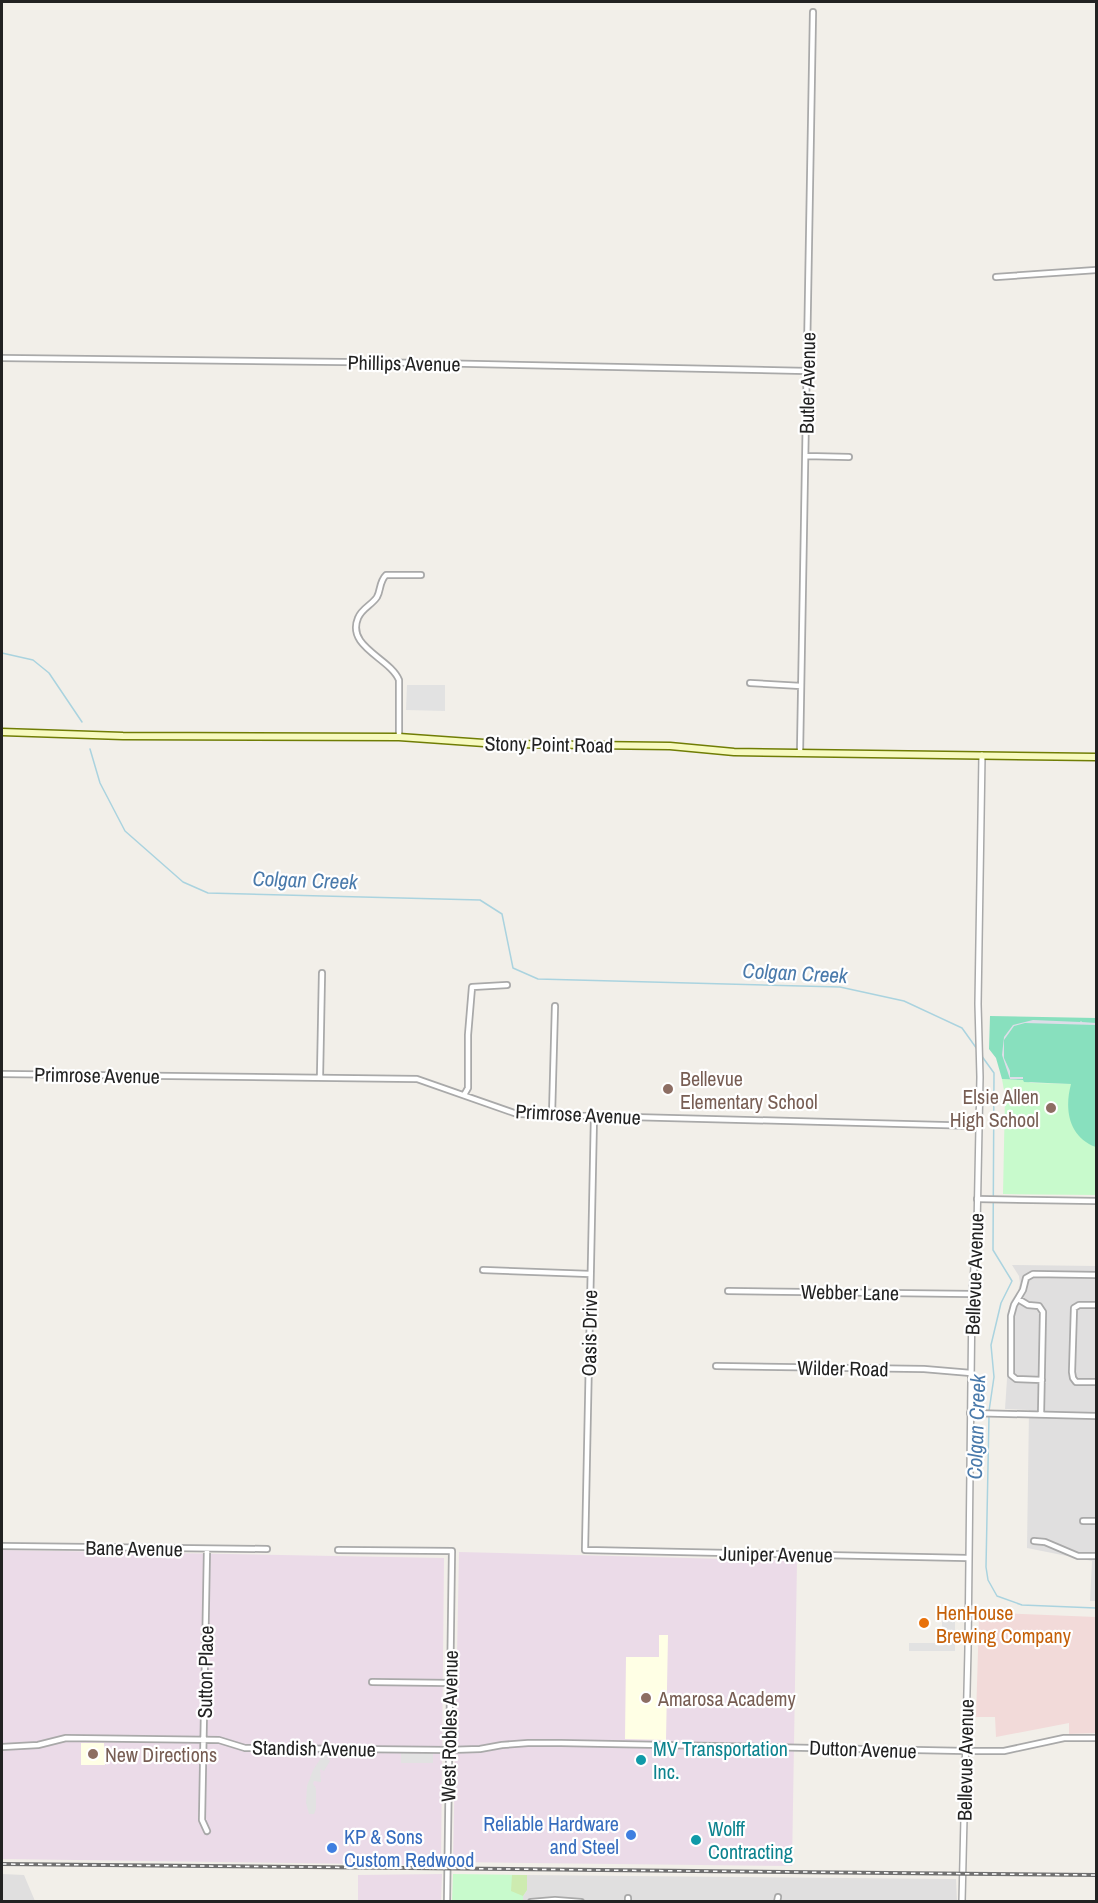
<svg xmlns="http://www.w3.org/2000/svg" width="1098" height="1903" font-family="'Archivo Narrow',sans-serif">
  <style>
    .residential { fill: #e0dfdf }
    .commercial { fill: #f2dad9 }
    .industrial { fill: #ebdbe8 }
    .education { fill: #ffffe5 }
    .park { fill: #c8facc }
    .garden { fill: #cdebb0 }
    .pitch { fill: #88e0be }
    .parking { fill: #e2e2e2 }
    .plaza { fill: #dddde8 }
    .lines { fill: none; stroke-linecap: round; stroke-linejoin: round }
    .stream { stroke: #aad3df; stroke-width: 1.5 }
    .minor-casing { stroke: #a9a9a9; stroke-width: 8 }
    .tertiary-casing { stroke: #a9a9a9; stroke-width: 8 }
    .secondary-casing { stroke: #707d05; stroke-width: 9 }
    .minor { stroke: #fff; stroke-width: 4.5 }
    .tertiary { stroke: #fff; stroke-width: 5 }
    .secondary { stroke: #f7fabf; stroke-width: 6 }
    .rail-casing { stroke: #707070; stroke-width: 4 }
    .rail { stroke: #fff; stroke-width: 1.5; stroke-dasharray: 4.5; stroke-linecap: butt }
    .education-dot { fill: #8d6e63; stroke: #fff; stroke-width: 2 }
    .food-dot { fill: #e8710a; stroke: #fff; stroke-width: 2 }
    .culture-dot { fill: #0f9aa8; stroke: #fff; stroke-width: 2 }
    .shop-dot { fill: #3f7fe0; stroke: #fff; stroke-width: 2 }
    .labels { text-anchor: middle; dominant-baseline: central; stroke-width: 4.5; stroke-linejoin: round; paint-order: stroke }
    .street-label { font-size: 20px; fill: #222; stroke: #fff }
    .education-label { font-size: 20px; fill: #785e54; stroke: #fff; text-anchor: start }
    .food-label { font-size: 20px; fill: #c56008; stroke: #fff; text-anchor: start }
    .culture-label { font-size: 20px; fill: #0d838f; stroke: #fff; text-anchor: start }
    .shop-label { font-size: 20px; fill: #366cbe; stroke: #fff; text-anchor: end }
    .water-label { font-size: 21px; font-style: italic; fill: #4a7aab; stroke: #fff }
  </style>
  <rect width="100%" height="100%" fill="#f2efe9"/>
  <!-- residential -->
  <path class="residential" d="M1012 1265 1096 1266V1601H1090L1092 1561 1027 1548 1029 1410 1005 1409 1007 1379V1315L1011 1301 1018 1291 1020 1283 1019 1276Z
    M2 1874 24 1875 35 1901H2Z
    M527 1875 956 1879 957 1902H523V1896L527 1890Z"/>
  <!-- commercial -->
  <path class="commercial" d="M999 1613 1096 1617V1733L1069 1734V1723L996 1737 995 1717H976L979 1618 982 1614Z"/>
  <!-- industrial -->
  <path class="industrial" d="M2 1550 444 1558 441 1865 2 1859Z
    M459 1552 797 1561 792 1866 453 1862Z
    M442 1874 441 1901H358V1875Z"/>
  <!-- education -->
  <path class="education" d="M659 1635H668L666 1740 625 1739 626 1657H659Z
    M81 1743H104L105 1765H81Z"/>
  <!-- park -->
  <path class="park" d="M1002 1079 1023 1080 1031 1083 1082 1084V1080L1096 1079V1195L1003 1194 1005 1096Z
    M453 1874 527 1875V1890L523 1896V1901L452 1902Z"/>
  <!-- garden -->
  <path class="garden" d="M512 1875H527V1890L523 1896 511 1891Z"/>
  <!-- pitch -->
  <path class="pitch" d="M990 1016 1096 1018V1147C1069 1137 1064 1110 1071 1084L1024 1082 1023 1080 1002 1079 996 1058 989 1049Z"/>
  <!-- parking -->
  <path class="parking" d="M407 685H445V711L406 710Z
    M942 1612H955V1651H909V1643H942Z
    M325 1752H332L327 1758 330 1761 324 1771 320 1769 321 1782 314 1781 313 1784 316 1788V1809L314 1814H309L306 1803 307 1786 313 1770Z
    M401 1752 416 1754 433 1752V1763H401Z"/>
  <!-- plaza -->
  <path class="plaza" d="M1033 1020 1080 1022 1081 1021 1082 1022 1096 1023V1025L1025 1023 1014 1026 1004 1040V1058L1010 1071V1077H1023V1079H1010L1002 1055 1004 1037 1013 1025Z"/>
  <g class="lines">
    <!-- stream -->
    <path class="stream" d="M2 653 33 660 49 673 82 722
      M90 749 100 783 125 831 183 882 208 893 480 900 502 914 513 968 538 979 840 987 904 1001 962 1028 977 1049
      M981 1055 994 1073 993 1250 1012 1281 1001 1303 991 1345 994 1377 989 1411
      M989 1416 986 1567 988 1580 997 1596 1022 1605 1096 1608"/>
    <defs>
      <path id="minor" d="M996 277 1096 270
        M2 358 430 363 807 371
        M806 456 849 457
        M750 683 801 686
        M399 737V680C390 658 346 647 358 618 362 608 372 605 377 597 381 590 379 582 386 575H421
        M800 753 813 12
        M2 1074 417 1079 517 1114 979 1126
        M320 1077 322 973
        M464 1095 468 1088V1035L472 987 507 985
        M552 1115 555 1006
        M594 1116 585 1550 967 1558
        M977 1199 1096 1201
        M483 1270 590 1274
        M728 1291 972 1294
        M1018 1299 1028 1305 1039 1306 1043 1312 1041 1414
        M1096 1305H1079L1074 1308 1072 1372 1073 1378 1076 1382H1096
        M716 1366 924 1369 971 1373
        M1042 1380 1016 1379 1011 1375V1316L1014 1305 1023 1290 1026 1278 1033 1274 1096 1275
        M970 1413 1096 1416
        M1083 1521H1096
        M1034 1541 1045 1542 1078 1556H1096
        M2 1546 267 1549
        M207 1549 202 1820 207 1831
        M338 1550 452 1551 447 1902
        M372 1682 450 1683
        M2 1747 38 1745 66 1738 219 1740 245 1748 449 1750 480 1749 502 1745 528 1743H561L966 1751H1004L1064 1738H1096
        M531 1902 555 1900 581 1902
        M628 1902V1898
        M777 1902 778 1897"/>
      <path id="tertiary" d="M962 1902 968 1649 972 1294 977 1227 980 1077 978 1004 982 755"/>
      <path id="secondary" d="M2 732 123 736 399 737 498 744 670 746 734 752 1096 757"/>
    </defs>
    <!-- minor casing -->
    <use href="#minor" class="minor-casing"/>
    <!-- tertiary casing -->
    <use href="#tertiary" class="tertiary-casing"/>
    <!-- secondary casing -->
    <use href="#secondary" class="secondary-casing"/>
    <!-- minor -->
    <use href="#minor" class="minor"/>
    <!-- tertiary -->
    <use href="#tertiary" class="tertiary"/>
    <!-- secondary -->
    <use href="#secondary" class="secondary"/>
    <defs>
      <path id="rail" d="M2 1864 1096 1875"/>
    </defs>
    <!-- rail casing -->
    <use href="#rail" class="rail-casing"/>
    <!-- rail -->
    <use href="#rail" class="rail"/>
  </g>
  <!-- markers -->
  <g class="education-dot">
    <circle cx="668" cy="1089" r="6"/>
    <circle cx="1051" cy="1108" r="6"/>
    <circle cx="646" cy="1698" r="6"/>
    <circle cx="93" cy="1754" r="6"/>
  </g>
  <circle class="food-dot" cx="924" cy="1623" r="6"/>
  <g class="culture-dot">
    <circle cx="641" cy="1760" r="6"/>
    <circle cx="696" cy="1840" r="6"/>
  </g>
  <g class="shop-dot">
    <circle cx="631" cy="1835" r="6"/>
    <circle cx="332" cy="1848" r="6"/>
  </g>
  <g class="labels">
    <!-- street labels -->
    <g class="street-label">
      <text transform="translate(404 363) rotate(1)">Phillips Avenue</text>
      <text transform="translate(807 383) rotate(-89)">Butler Avenue</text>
      <text transform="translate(549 744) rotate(1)">Stony Point Road</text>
      <text transform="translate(97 1075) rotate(1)">Primrose Avenue</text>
      <text transform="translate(578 1114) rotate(3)">Primrose Avenue</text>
      <text transform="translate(974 1274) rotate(-88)">Bellevue Avenue</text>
      <text transform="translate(850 1292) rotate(1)">Webber Lane</text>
      <text transform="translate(589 1333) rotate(-89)">Oasis Drive</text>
      <text transform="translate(843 1368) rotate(1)">Wilder Road</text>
      <text transform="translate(134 1548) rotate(1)">Bane Avenue</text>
      <text transform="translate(776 1554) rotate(1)">Juniper Avenue</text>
      <text transform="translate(205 1672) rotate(-89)">Sutton Place</text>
      <text transform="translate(449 1726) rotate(-89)">West Robles Avenue</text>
      <text transform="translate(314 1748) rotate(1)">Standish Avenue</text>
      <text transform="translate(863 1749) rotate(2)">Dutton Avenue</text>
      <text transform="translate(965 1760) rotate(-89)">Bellevue Avenue</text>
    </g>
    <!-- education labels -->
    <g class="education-label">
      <text x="680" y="1078">Bellevue<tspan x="680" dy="23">Elementary School</tspan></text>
      <text x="1039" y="1096" text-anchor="end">Elsie Allen<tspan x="1039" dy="23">High School</tspan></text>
      <text x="658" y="1698">Amarosa Academy</text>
      <text x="105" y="1754">New Directions</text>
    </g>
    <!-- food labels -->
    <g class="food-label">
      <text x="936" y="1612">HenHouse<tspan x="936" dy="23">Brewing Company</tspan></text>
    </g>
    <!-- culture labels -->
    <g class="culture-label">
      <text x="653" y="1748">MV Transportation<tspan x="653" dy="23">Inc.</tspan></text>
      <text x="708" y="1828">Wolff<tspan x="708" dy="23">Contracting</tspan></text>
    </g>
    <!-- shop labels -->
    <g class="shop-label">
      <text x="619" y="1823">Reliable Hardware<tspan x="619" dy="23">and Steel</tspan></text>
      <text x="344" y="1836" text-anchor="start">KP &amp; Sons<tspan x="344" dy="23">Custom Redwood</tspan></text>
    </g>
    <!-- water labels -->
    <g class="water-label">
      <text transform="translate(305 880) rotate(2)">Colgan Creek</text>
      <text transform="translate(795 973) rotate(3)">Colgan Creek</text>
      <text transform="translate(976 1427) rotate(-88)">Colgan Creek</text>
    </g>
  </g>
  <!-- border -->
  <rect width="1098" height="1903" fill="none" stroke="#222222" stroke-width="6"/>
</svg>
